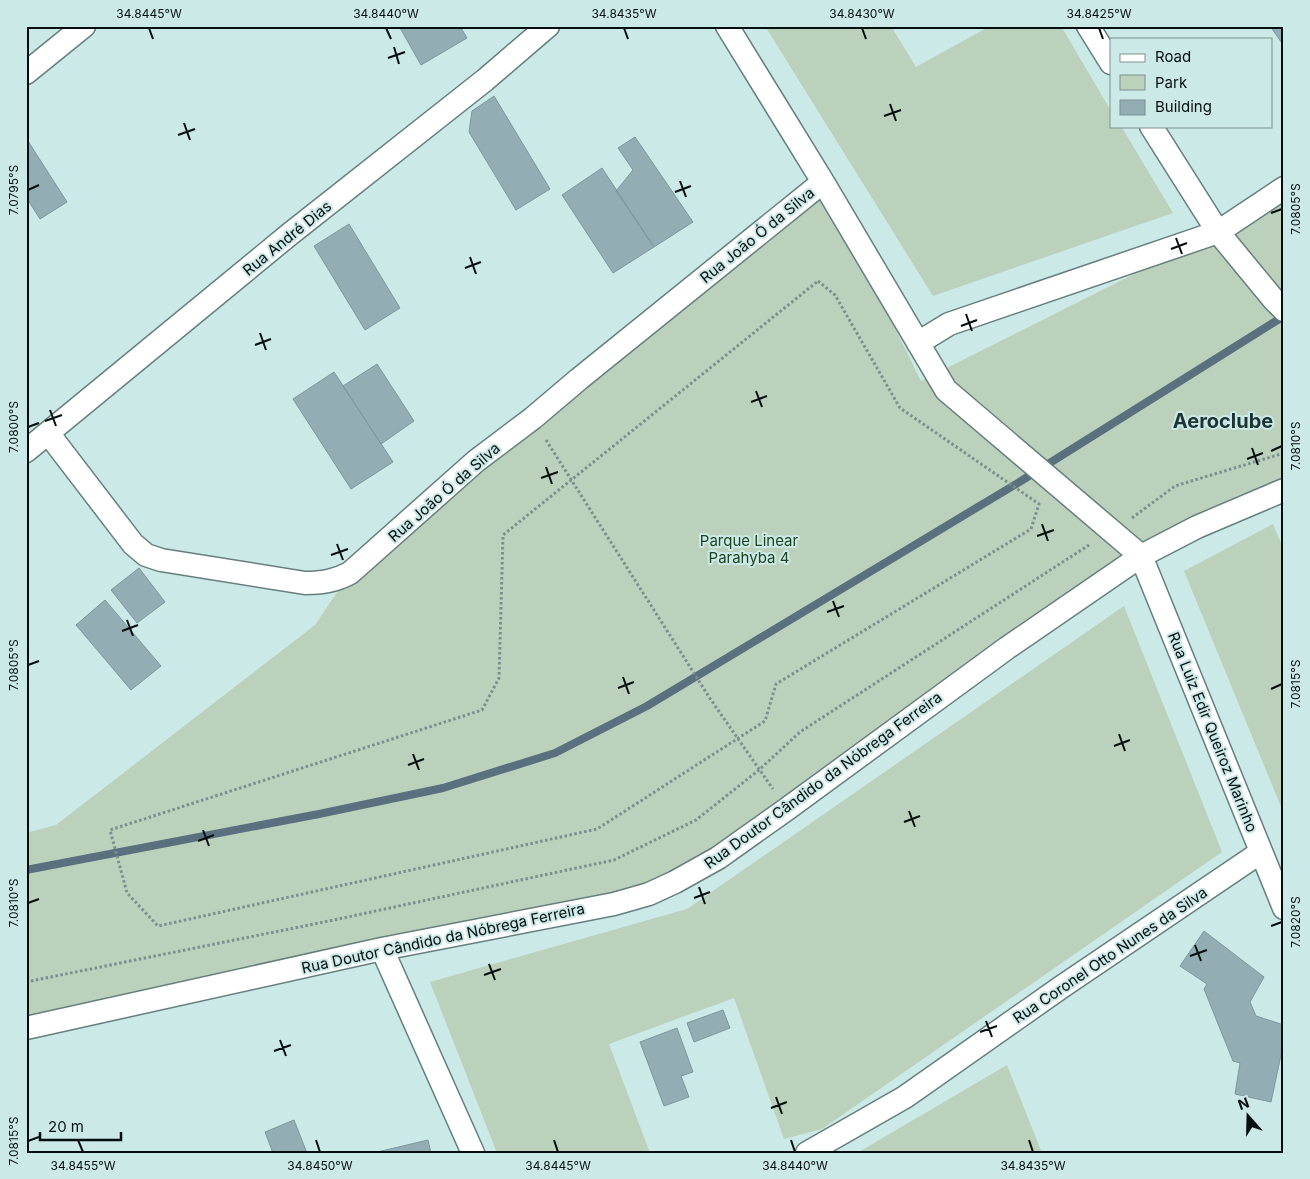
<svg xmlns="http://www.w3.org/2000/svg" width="1310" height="1179" font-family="Inter,sans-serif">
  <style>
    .green { fill: #bbd1bb }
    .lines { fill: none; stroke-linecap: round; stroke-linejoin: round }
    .stream { stroke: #5a707f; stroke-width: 8 }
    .building { fill: #92adb4; stroke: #7d979e }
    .street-casing { stroke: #647f7e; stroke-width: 25 }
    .path { stroke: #7a8f8e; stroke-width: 3; stroke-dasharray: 2.5 2.5; stroke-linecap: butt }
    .street { stroke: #fff; stroke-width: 22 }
    .ticks { fill: none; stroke: #050e0e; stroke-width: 2 }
    .labels { text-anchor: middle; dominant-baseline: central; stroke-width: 4; stroke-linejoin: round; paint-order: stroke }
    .street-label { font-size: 15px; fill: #050e0e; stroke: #cbe9e7 }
    .park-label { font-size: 15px; fill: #1e4421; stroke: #cbe9e7 }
    .district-label { font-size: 20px; font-weight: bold; fill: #1c3534; stroke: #cbe9e7 }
    .neatline { fill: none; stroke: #050e0e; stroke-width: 2 }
    .ticks-label { font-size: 12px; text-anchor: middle; fill: #050e0e }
  </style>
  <rect width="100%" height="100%" fill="#cbe9e7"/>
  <!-- green -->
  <path class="green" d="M765 26H891L916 67 990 26H1061L1111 111V126H1121L1173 213 933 296Z
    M823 182 921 381 1218 232 1284 189V494L1141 556 649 894 26 1028V833L56 825 315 625 350 573Z
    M1273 524 1284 550V814L1184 571Z
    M1124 606 1222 852 822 1129 784 1139 734 998 609 1044 650 1153H497L430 982 687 909Z
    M1007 1065 1042 1153H857Z"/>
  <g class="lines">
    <!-- stream -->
    <path class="stream" d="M26 870 319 814 443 788 555 753 647 706 1021 481 1284 316"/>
  </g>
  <!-- building -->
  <path class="building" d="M399 26H460L467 38 421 65Z
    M1270 26H1284V46Z
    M494 96 550 189 516 210 469 132 472 111Z
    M635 137 693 222 654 247 616 191 633 170 618 148Z
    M26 138 67 202 40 219 26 197Z
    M602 168 654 247 613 273 562 195Z
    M349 224 400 308 365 330 314 246Z
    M377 364 414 421 381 444 343 386Z
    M334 372 393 462 351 489 293 399Z
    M139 568 165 602 137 623 111 590Z
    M105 600 161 666 131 690 76 625Z
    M1204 931 1264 977 1250 1002 1256 1016 1284 1025V1041L1271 1102 1235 1094 1240 1063 1233 1061 1204 989 1207 984 1180 966Z
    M723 1010 730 1028 694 1042 687 1023Z
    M677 1028 693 1072 681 1076 689 1097 664 1106 640 1042Z
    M294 1120 307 1153H273L265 1132Z
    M428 1140 431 1153H373Z"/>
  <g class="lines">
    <defs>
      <path id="street" d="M727 26 823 182 946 390 1141 556 1284 908
        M1088 26 1111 63
        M26 73 84 26
        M1151 126 1218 232 1274 300 1284 310
        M918 343 949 324 1218 232 1284 188
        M48 433 133 544 146 555 161 560 305 583C322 583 335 581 350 573L476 461 533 418 579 379 823 182
        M26 451 290 234 485 80 548 26
        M382 949 473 1153
        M26 1028 382 949 614 904 649 894 675 882 718 858 787 809 1007 648 1141 556 1197 527 1284 490
        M807 1153 905 1097 1060 988 1261 852"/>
    </defs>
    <!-- street casing -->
    <use href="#street" class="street-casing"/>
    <!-- path -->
    <path class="path" d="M818 281 835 295 900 408 1039 504 1031 529 776 684 765 721 597 829 158 926 127 893 110 830 482 710 499 678 503 535Z
      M546 440 711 700 773 789
      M1132 518 1175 486 1284 453
      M26 982 329 921 614 860 696 820 759 770 800 732 1089 545"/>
    <!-- street -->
    <use href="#street" class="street"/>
  </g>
  <!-- ticks -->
  <path class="ticks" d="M149 28 153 39M386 28 391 39M624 28 628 39M862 28 866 39M1099 28 1103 39M394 47 399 64M388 58 405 52M890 104 896 121M884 116 901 110M184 123 190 140M178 135 195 129M680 181 686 197M28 190 39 185M675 192 691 186M1271 213 1282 209M1176 238 1182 254M1171 249 1187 243M470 257 476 274M465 268 481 262M966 314 972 331M961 326 977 320M260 333 266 350M255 345 271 339M756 391 762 407M751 402 767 396M50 410 56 426M45 421 62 415M28 427 39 423M1252 448 1258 465M1271 451 1282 446M1247 459 1263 453M546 467 552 484M541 478 558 472M1042 524 1048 541M1037 536 1054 530M337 544 343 560M331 555 348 549M833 601 839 617M827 612 844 606M127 620 133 636M122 631 138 625M28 665 39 661M623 677 629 694M618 688 634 682M1271 689 1282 684M1119 734 1125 751M1114 746 1130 740M413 754 419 770M408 765 424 759M909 811 915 827M904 822 920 816M203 830 209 846M198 841 214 835M699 887 705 904M694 898 710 892M28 903 39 899M1271 926 1282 922M1195 945 1201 961M1190 956 1207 950M489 964 495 980M484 975 501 969M986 1021 992 1037M980 1032 997 1026M280 1040 286 1056M274 1051 291 1045M776 1097 782 1114M771 1108 787 1102M78 1140 83 1152M316 1140 320 1152M554 1140 558 1152M791 1140 795 1152M1029 1140 1033 1152M28 1141 39 1137"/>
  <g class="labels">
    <!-- street labels -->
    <g class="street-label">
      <text transform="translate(757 235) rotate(-39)">Rua João Ó da Silva</text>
      <text transform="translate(287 238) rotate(-39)">Rua André Dias</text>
      <text transform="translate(444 492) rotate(-41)">Rua João Ó da Silva</text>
      <text transform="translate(1213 732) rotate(68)">Rua Luiz Edir Queiroz Marinho</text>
      <text transform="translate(823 780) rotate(-36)">Rua Doutor Cândido da Nóbrega Ferreira</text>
      <text transform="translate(443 938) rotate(-12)">Rua Doutor Cândido da Nóbrega Ferreira</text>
      <text transform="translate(1110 955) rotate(-34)">Rua Coronel Otto Nunes da Silva</text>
    </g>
    <!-- park labels -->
    <g class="park-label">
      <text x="749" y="540">Parque Linear<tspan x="749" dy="17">Parahyba 4</tspan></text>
    </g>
    <!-- district labels -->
    <g class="district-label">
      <text x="1223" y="421">Aeroclube</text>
    </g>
  </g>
  <!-- border -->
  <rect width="1310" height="1179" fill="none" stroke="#cbe9e7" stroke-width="55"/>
  <!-- legend -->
  <rect x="1110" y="38" width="162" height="90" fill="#cbe9e7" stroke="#7c9190"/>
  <rect x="1120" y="54" width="25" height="8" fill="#ffffff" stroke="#7c9190"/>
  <text x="1155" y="62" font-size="15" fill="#050e0e">Road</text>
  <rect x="1120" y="75" width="25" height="15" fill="#bbd1bb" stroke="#7c9190"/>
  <text x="1155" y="88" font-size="15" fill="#050e0e">Park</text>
  <rect x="1120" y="100" width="25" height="15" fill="#92adb4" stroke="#7c9190"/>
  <text x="1155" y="112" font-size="15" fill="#050e0e">Building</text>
  <!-- north arrow -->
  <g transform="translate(1248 1116) rotate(340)" stroke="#cbe9e7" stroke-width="4" paint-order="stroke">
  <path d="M0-4L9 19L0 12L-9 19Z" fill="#050e0e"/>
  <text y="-8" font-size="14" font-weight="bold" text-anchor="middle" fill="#050e0e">N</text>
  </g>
  <!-- scale -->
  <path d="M40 1132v8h81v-8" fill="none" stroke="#050e0e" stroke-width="2.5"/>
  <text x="48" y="1132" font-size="15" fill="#050e0e" stroke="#cbe9e7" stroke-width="4" paint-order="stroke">20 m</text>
  <rect x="28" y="28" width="1254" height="1124" class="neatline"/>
  <g class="ticks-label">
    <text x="149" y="18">34.8445°W</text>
    <text x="386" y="18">34.8440°W</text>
    <text x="624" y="18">34.8435°W</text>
    <text x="862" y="18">34.8430°W</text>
    <text x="1099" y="18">34.8425°W</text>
    <text transform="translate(14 190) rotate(-90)" y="4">7.0795°S</text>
    <text transform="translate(1296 209) rotate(-90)" y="4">7.0805°S</text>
    <text transform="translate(14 427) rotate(-90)" y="4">7.0800°S</text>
    <text transform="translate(1296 446) rotate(-90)" y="4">7.0810°S</text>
    <text transform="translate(14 665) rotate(-90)" y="4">7.0805°S</text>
    <text transform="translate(1296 684) rotate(-90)" y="4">7.0815°S</text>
    <text transform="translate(14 903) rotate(-90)" y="4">7.0810°S</text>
    <text transform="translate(1296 922) rotate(-90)" y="4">7.0820°S</text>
    <text transform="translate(14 1141) rotate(-90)" y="4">7.0815°S</text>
    <text x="83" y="1170">34.8455°W</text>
    <text x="320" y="1170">34.8450°W</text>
    <text x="558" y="1170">34.8445°W</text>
    <text x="795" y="1170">34.8440°W</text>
    <text x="1033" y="1170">34.8435°W</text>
  </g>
</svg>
